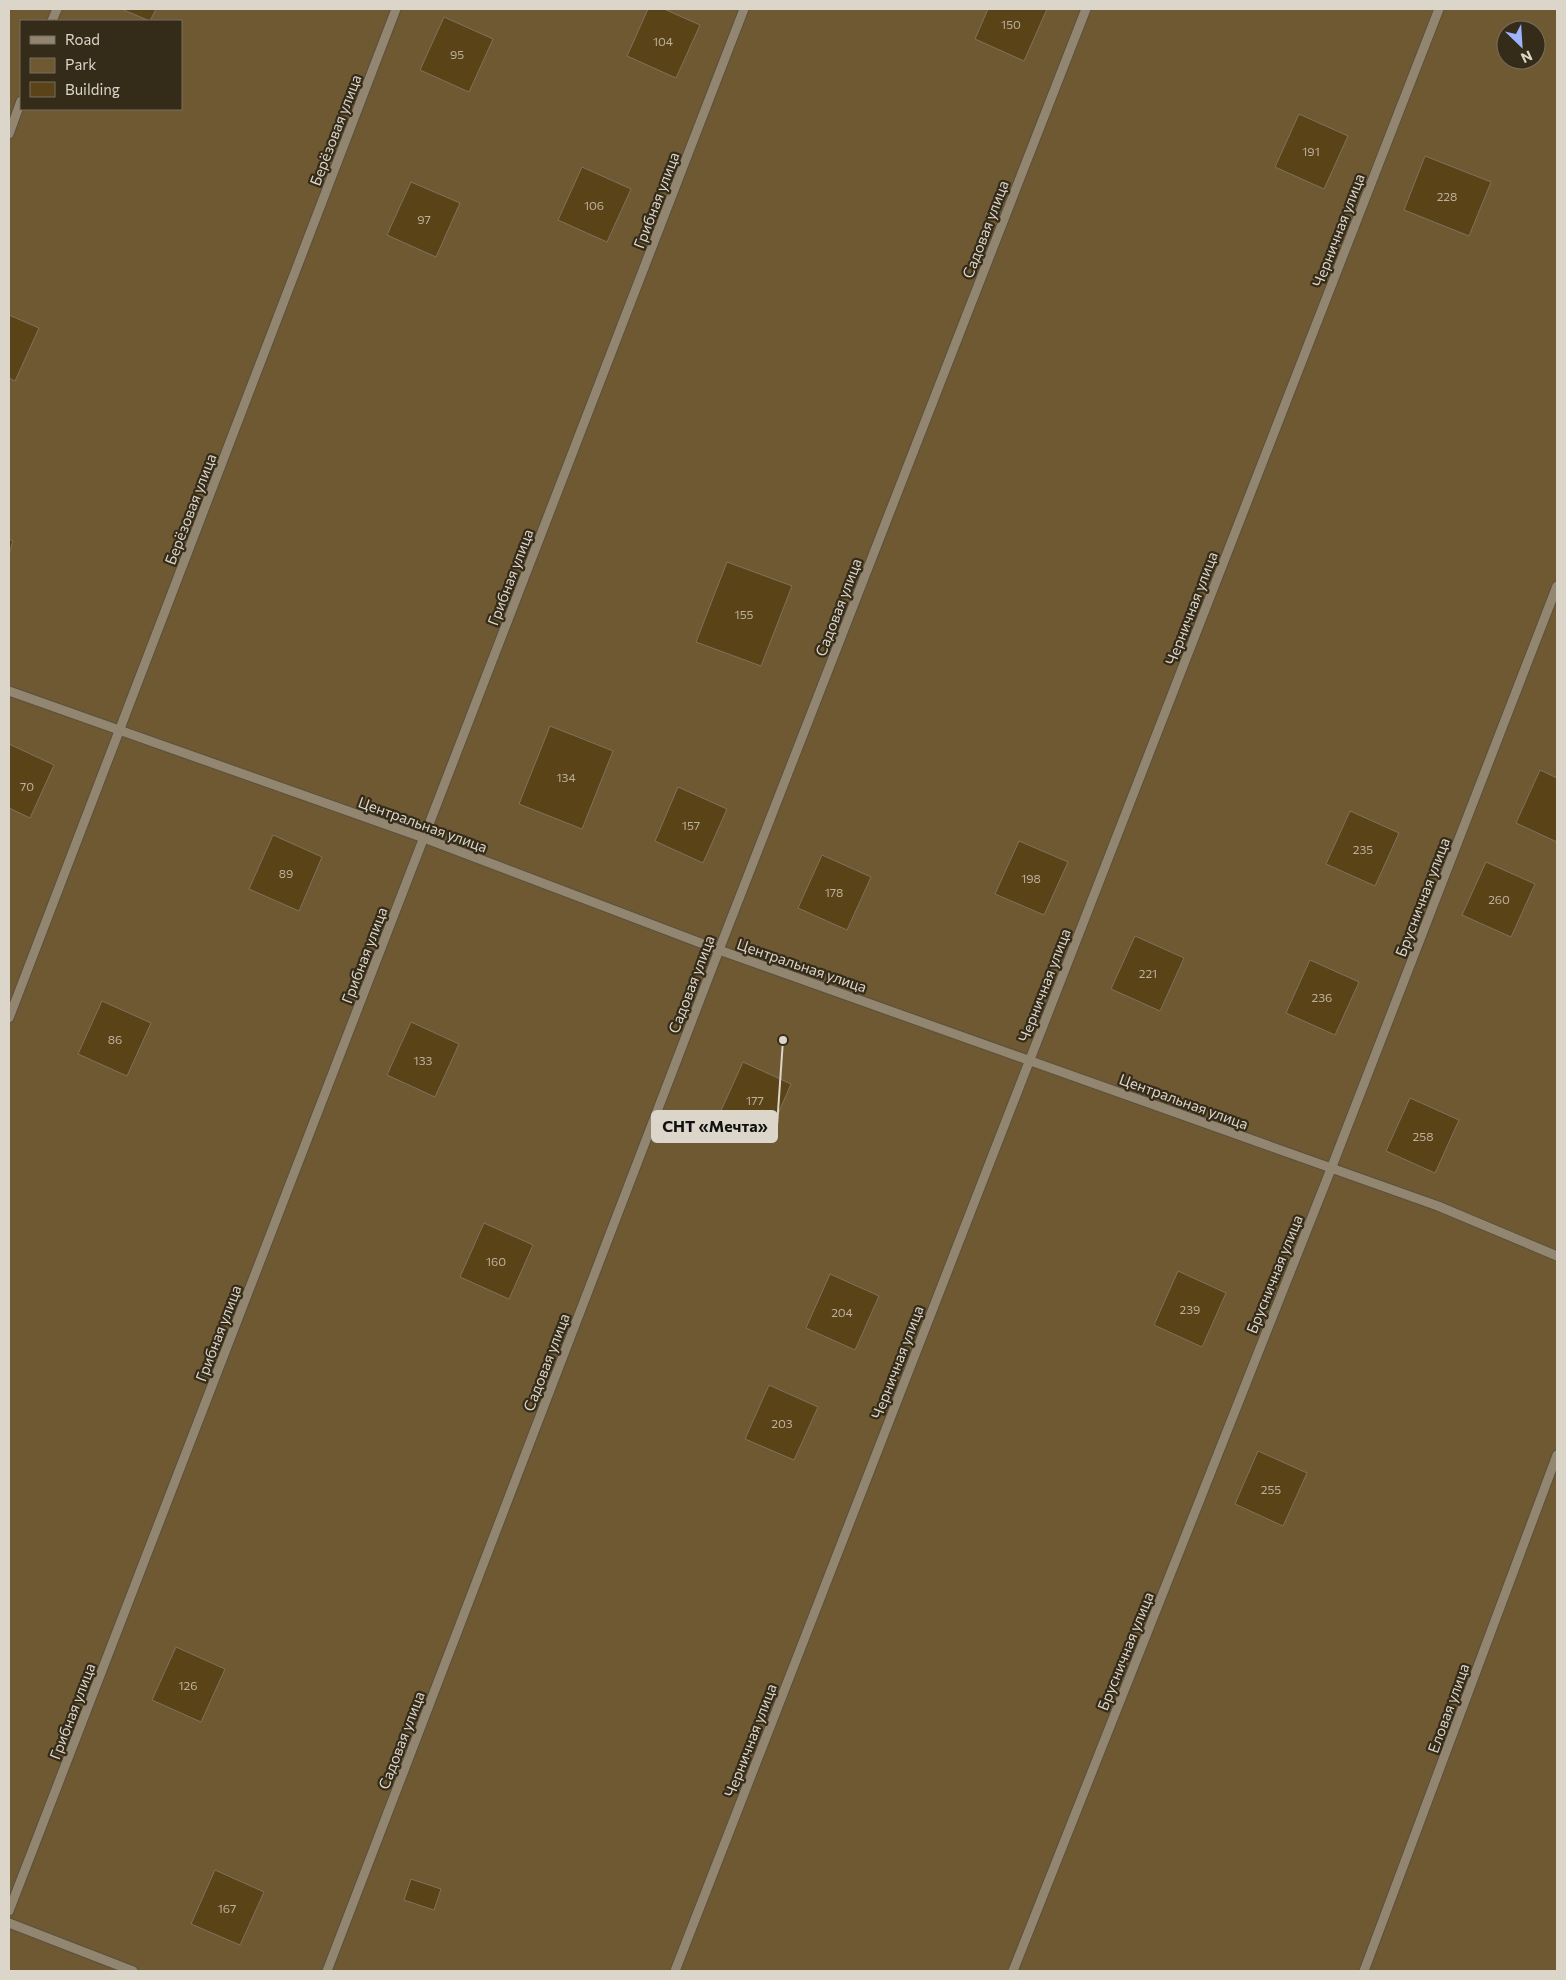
<svg xmlns="http://www.w3.org/2000/svg" width="1566" height="1980" font-family="Commissioner,sans-serif">
  <style>
    .green { fill: #6f5932; fill-rule: evenodd }
    .building { fill: #5a4317; stroke: #7e725e }
    .lines { fill: none; stroke-linecap: round; stroke-linejoin: round }
    .minor-casing { stroke: #595040; stroke-width: 11 }
    .minor { stroke: #928671; stroke-width: 9 }
    .labels { text-anchor: middle; dominant-baseline: central; stroke-width: 4.5; stroke-linejoin: round; paint-order: stroke }
    .number-label { font-size: 12px; fill: #bcb09d }
    .street-label { font-size: 15px; fill: #dcd5ca; stroke: #352b19 }
    .leader { fill: none; stroke: #dcd5ca; stroke-width: 2 }
    .callout-dot { fill: #dcd5ca; stroke: #352b19; stroke-width: 2 }
    .callout { fill: #dcd5ca; stroke: #dcd5ca; stroke-width: 2 }
    .callout-label { font-size: 16px; text-anchor: middle; font-weight: bold; fill: #111 }
  </style>
  <rect width="100%" height="100%" fill="#3f3522"/>
  <!-- green -->
  <path class="green" d="M9 9H1557V1971H9ZM21 21H181V109H21ZM1506 30H1536V60H1506Z"/>
  <!-- building -->
  <path class="building" d="M121 9H156L150 21Z
    M648 9H664L700 25 676 78 627 56Z
    M988 9H1047L1024 61 975 39Z
    M444 17 493 39 469 92 420 70Z
    M1299 114 1348 136 1324 189 1275 167Z
    M1425 156 1491 182 1469 236 1404 210Z
    M582 167 631 189 607 242 558 220Z
    M411 182 460 203 436 257 387 235Z
    M9 315 39 328 15 381 9 378Z
    M9 539 13 541 9 554Z
    M727 562 792 586 761 666 696 642Z
    M550 726 613 751 582 829 519 804Z
    M9 744 54 765 30 818 9 808Z
    M1540 770 1557 778V842L1516 823Z
    M678 787 727 809 703 863 655 841Z
    M1350 811 1399 833 1375 886 1326 864Z
    M273 835 322 857 299 911 249 889Z
    M1019 841 1068 862 1044 915 995 894Z
    M822 855 871 877 847 930 798 908Z
    M1486 862 1535 884 1511 937 1462 915Z
    M1135 936 1184 958 1160 1011 1111 989Z
    M1310 960 1359 982 1335 1035 1286 1013Z
    M102 1001 151 1023 127 1076 78 1054Z
    M411 1022 459 1044 435 1097 387 1075Z
    M743 1062 791 1084 768 1137 719 1115Z
    M1410 1098 1459 1120 1435 1173 1386 1151Z
    M484 1223 533 1245 509 1299 460 1277Z
    M1178 1271 1226 1293 1202 1347 1154 1325Z
    M830 1274 879 1296 855 1350 806 1328Z
    M769 1385 818 1407 794 1460 745 1439Z
    M1258 1451 1307 1473 1283 1526 1235 1504Z
    M176 1647 225 1669 201 1722 152 1700Z
    M215 1870 264 1892 240 1945 191 1924Z
    M411 1879 441 1889 434 1910 404 1900Z"/>
  <g class="lines">
    <defs>
      <path id="minor" d="M52 21 57 9
        M9 134 21 101
        M9 691 424 838 719 950 1438 1206 1557 1256
        M9 1018 396 9
        M9 1911 744 9
        M9 1923 133 1971
        M327 1971 719 950 1086 9
        M675 1971 1439 9
        M1013 1971 1331 1169 1557 586
        M1364 1971 1557 1455"/>
    </defs>
    <!-- minor casing -->
    <use href="#minor" class="minor-casing"/>
    <!-- minor -->
    <use href="#minor" class="minor"/>
  </g>
  <g class="labels">
    <!-- number labels -->
    <g class="number-label">
      <text x="1011" y="24">150</text>
      <text x="663" y="41">104</text>
      <text x="457" y="54">95</text>
      <text x="1311" y="151">191</text>
      <text x="1447" y="196">228</text>
      <text x="594" y="205">106</text>
      <text x="424" y="219">97</text>
      <text x="744" y="614">155</text>
      <text x="566" y="777">134</text>
      <text x="27" y="786">70</text>
      <text x="691" y="825">157</text>
      <text x="1363" y="849">235</text>
      <text x="286" y="873">89</text>
      <text x="1031" y="878">198</text>
      <text x="834" y="892">178</text>
      <text x="1499" y="899">260</text>
      <text x="1148" y="973">221</text>
      <text x="1322" y="997">236</text>
      <text x="115" y="1039">86</text>
      <text x="423" y="1060">133</text>
      <text x="755" y="1100">177</text>
      <text x="1423" y="1136">258</text>
      <text x="496" y="1261">160</text>
      <text x="1190" y="1309">239</text>
      <text x="842" y="1312">204</text>
      <text x="782" y="1423">203</text>
      <text x="1271" y="1489">255</text>
      <text x="188" y="1685">126</text>
      <text x="227" y="1908">167</text>
    </g>
    <!-- street labels -->
    <g class="street-label">
      <text transform="translate(335 130) rotate(-69)">Берёзовая улица</text>
      <text transform="translate(656 200) rotate(-69)">Грибная улица</text>
      <text transform="translate(985 229) rotate(-69)">Садовая улица</text>
      <text transform="translate(1338 230) rotate(-69)">Черничная улица</text>
      <text transform="translate(190 509) rotate(-69)">Берёзовая улица</text>
      <text transform="translate(510 577) rotate(-69)">Грибная улица</text>
      <text transform="translate(838 607) rotate(-69)">Садовая улица</text>
      <text transform="translate(1191 608) rotate(-69)">Черничная улица</text>
      <text transform="translate(423 824) rotate(20)">Центральная улица</text>
      <text transform="translate(1422 897) rotate(-69)">Брусничная улица</text>
      <text transform="translate(364 955) rotate(-69)">Грибная улица</text>
      <text transform="translate(802 965) rotate(19)">Центральная улица</text>
      <text transform="translate(691 984) rotate(-69)">Садовая улица</text>
      <text transform="translate(1044 985) rotate(-69)">Черничная улица</text>
      <text transform="translate(1184 1101) rotate(20)">Центральная улица</text>
      <text transform="translate(1274 1274) rotate(-68)">Брусничная улица</text>
      <text transform="translate(218 1333) rotate(-69)">Грибная улица</text>
      <text transform="translate(546 1362) rotate(-69)">Садовая улица</text>
      <text transform="translate(897 1362) rotate(-69)">Черничная улица</text>
      <text transform="translate(1125 1651) rotate(-68)">Брусничная улица</text>
      <text transform="translate(1448 1708) rotate(-70)">Еловая улица</text>
      <text transform="translate(72 1711) rotate(-69)">Грибная улица</text>
      <text transform="translate(401 1740) rotate(-69)">Садовая улица</text>
      <text transform="translate(750 1740) rotate(-69)">Черничная улица</text>
    </g>
  </g>
  <!-- callouts -->
  <path class="leader" d="M783 1040L777 1126"/>
  <circle class="callout-dot" cx="783" cy="1040" r="5"/>
  <rect class="callout" x="652" y="1111" width="125" height="31" rx="5"/>
  <g class="callout-label">
    <text x="715" y="1132">СНТ «Мечта»</text>
  </g>
  <!-- border -->
  <rect width="1566" height="1980" fill="none" stroke="#dcd5ca" stroke-width="20"/>
  <!-- legend -->
  <rect x="20" y="20" width="162" height="90" fill="#352b19" stroke="#786f60"/>
  <rect x="30" y="36" width="25" height="8" fill="#928671" stroke="#786f60"/>
  <text x="65" y="45" font-size="15" fill="#dcd5ca">Road</text>
  <rect x="30" y="58" width="25" height="15" fill="#6f5932" stroke="#786f60"/>
  <text x="65" y="70" font-size="15" fill="#dcd5ca">Park</text>
  <rect x="30" y="82" width="25" height="15" fill="#5a4317" stroke="#786f60"/>
  <text x="65" y="95" font-size="15" fill="#dcd5ca">Building</text>
  <!-- north arrow -->
  <g transform="translate(1521 45) rotate(155)"><circle r="24" fill="#352b19" stroke="#786f60"/>
  <path d="M0-4L9 19L0 12L-9 19Z" fill="#9eb3fd"/>
  <text y="-8" font-size="14" font-weight="bold" text-anchor="middle" fill="#dcd5ca">N</text>
  </g>
</svg>
